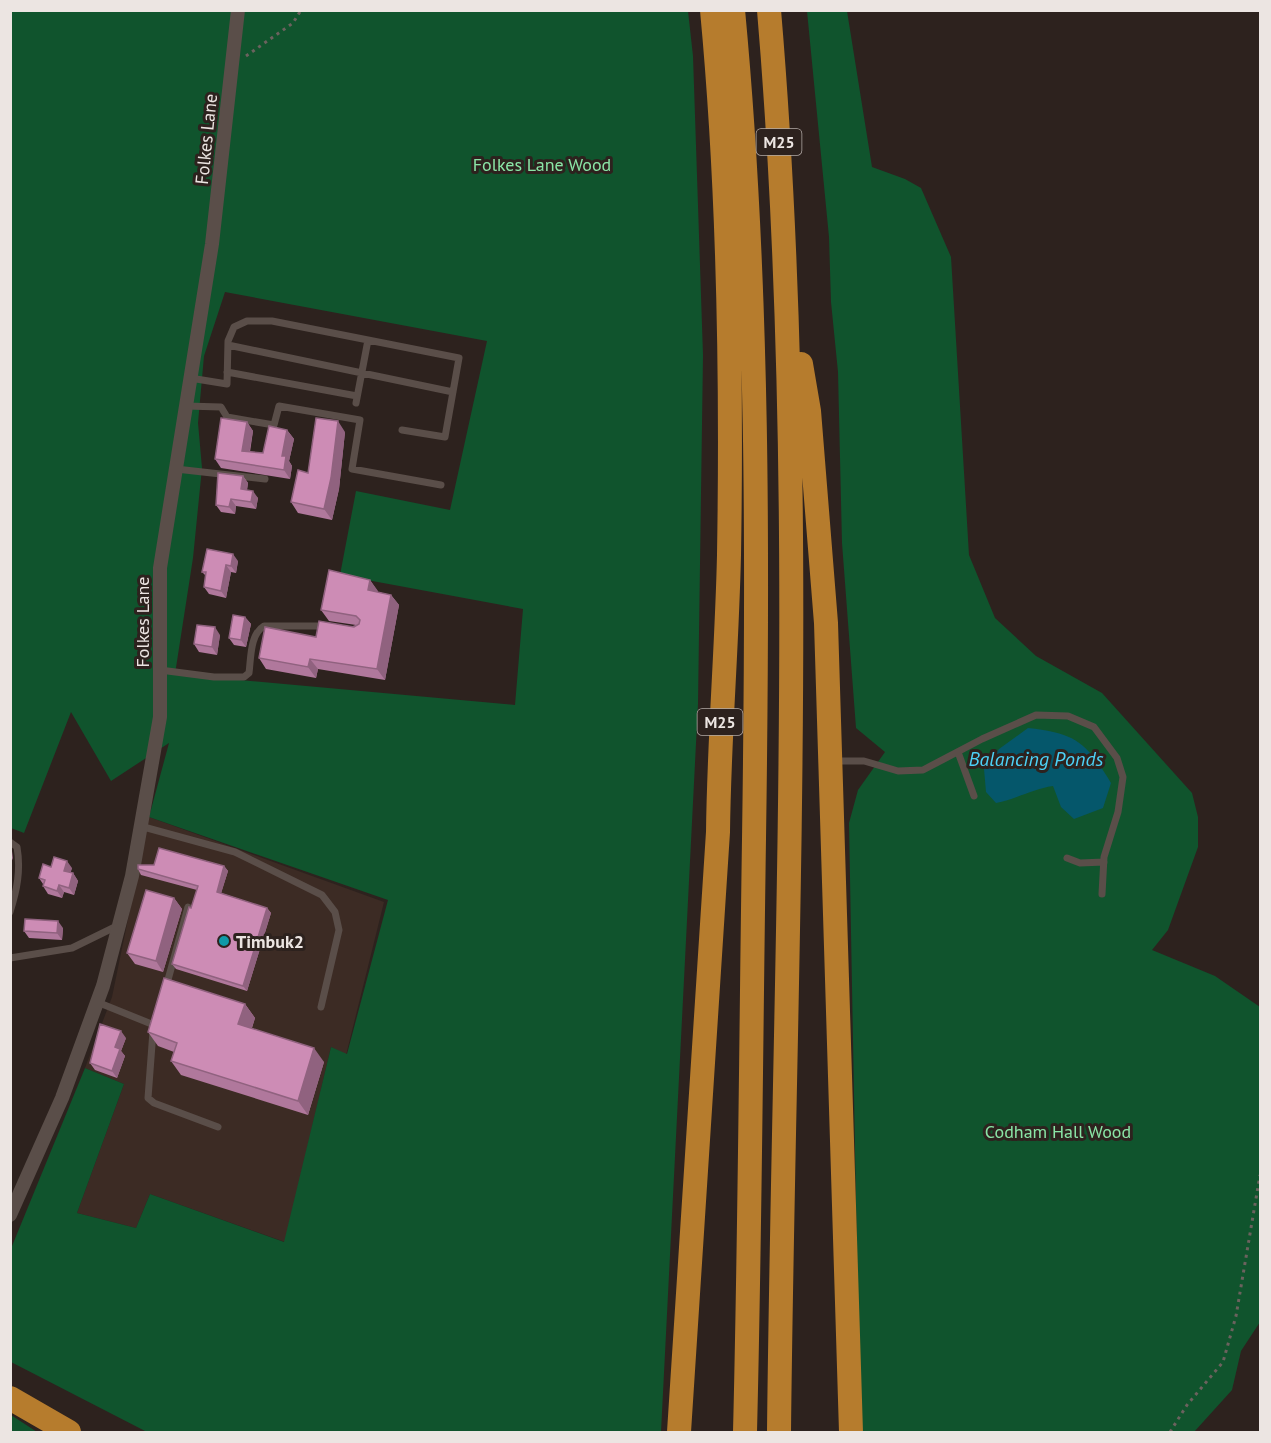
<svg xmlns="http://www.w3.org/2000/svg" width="1271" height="1443" font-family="'PT Sans',sans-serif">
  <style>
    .built { fill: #3c2b24 }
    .green { fill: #10542d; fill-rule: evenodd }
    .water { fill: #05576b }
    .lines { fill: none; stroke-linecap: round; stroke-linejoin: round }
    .path { stroke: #6b625e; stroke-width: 3; stroke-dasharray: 3 4.5; stroke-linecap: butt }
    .lane { stroke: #5a4e49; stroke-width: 7 }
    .street { stroke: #5a4e49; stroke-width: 14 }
    .highway { stroke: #b67c2d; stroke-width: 24 }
    .wall { fill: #b0789c }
    .shaded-wall { fill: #90627f }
    .building { fill: #cd8cb5; stroke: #90627f; stroke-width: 1.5 }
    .culture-dot { fill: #0f9aa8; stroke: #2d221e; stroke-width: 2 }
    .labels { text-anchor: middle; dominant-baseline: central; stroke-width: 6; stroke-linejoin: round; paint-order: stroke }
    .shield { fill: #2d221e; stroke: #b3aaa7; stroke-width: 1.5 }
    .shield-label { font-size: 16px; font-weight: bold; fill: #ece5e2 }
    .street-label { font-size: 18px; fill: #ece5e2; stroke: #2d221e }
    .park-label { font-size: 18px; fill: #8ae5a6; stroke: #2d221e }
    .poi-label { font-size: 18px; font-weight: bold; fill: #ece5e2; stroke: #2d221e; text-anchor: start }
    .water-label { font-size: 20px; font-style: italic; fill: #4cd2f7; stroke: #2d221e }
  </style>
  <rect width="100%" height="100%" fill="#2d221e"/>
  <!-- built -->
  <path class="built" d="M149 817 384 902 346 1055 331 1047 285 1242 150 1194 136 1228 77 1213 124 1084 85 1068 112 997Z"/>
  <!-- green -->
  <path class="green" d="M11 11H688L693 56 703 355 698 704 661 1432H147L11 1362 10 1251 85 1068 124 1084 77 1213 136 1228 150 1194 284 1242 331 1047 347 1054 388 900 149 817 169 743 111 781 71 712 24 833 11 828ZM225 292 487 341 450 510 356 491 340 575 523 609 515 705 175 674 193 558 202 468 198 423 204 356Z
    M807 11H847L872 167 905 179 921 188 951 257 969 555 995 618 1036 656 1102 693 1192 793 1198 817V847L1168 930 1152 950 1215 976 1260 1007V1322L1241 1351 1232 1390 1194 1432H863L860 1420 849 823 858 790 885 752 856 728 842 543 838 372 831 302 829 237Z
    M10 1415H11L37 1432H11Z"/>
  <!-- water -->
  <path class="water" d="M1028 728C1076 733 1087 743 1111 783L1103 808 1074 819 1061 807 1053 786C1033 789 1016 799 996 803L986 792 984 769 999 749Z"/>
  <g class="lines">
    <!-- path -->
    <path class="path" d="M246 56 293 23 301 10
      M1170 1432 1187 1405 1223 1362 1236 1316 1260 1175"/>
    <!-- lane -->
    <path class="lane" d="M228 345 453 392
      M227 372 357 396
      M190 378 227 384 228 341 234 327 247 321H272L459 358 445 437 402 430
      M356 403 368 340
      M186 406 221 407 227 417 274 425 279 406 360 420 352 469 441 485
      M176 469 265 479
      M160 670 214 677H244L249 673C251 658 250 634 264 626H326
      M958 752 974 796
      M835 761H864L898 771 923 770 982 739 1036 715 1068 716 1094 727 1117 758 1123 777 1118 812 1104 857 1102 894
      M140 826 235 852 322 895 335 912 339 930 321 1007
      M10 842 17 847C21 870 17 890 10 912
      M1067 858 1080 863 1104 862
      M10 958 72 948 119 925
      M166 987 188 907
      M97 1002 154 1025 155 1021
      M153 1031 148 1098 154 1103 218 1127"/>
    <!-- street -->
    <path class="street" d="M10 1215 62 1098 103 986 132 876 160 717V568L212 244 238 10"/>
    <!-- highway -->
    <path class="highway" d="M733 10C759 286 758 563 754 839 751 1037 750 1235 745 1432
      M769 10C809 483 784 959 779 1432
      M801 364 809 411 826 623 851 1432
      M10 1398 69 1432
      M679 1432 718 832C719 739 727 647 729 555 732 374 729 191 712 10"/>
  </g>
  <!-- wall -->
  <path class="wall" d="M247 422 253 431 250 452 263 453 287 430 294 439 289 461 292 466 290 479 221 468 215 459Z
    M345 432 339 489 332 520 298 513 291 502Z
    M243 476 248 483 247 490 258 498 256 509 236 506 235 514 221 512 216 505Z
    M238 561 236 573 231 572 226 598 209 594 204 587 206 576 202 572Z
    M370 580 378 592 391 595 399 605 385 680 318 669 316 678 266 669 259 658 316 637 356 625 329 621 321 610Z
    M245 617 251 624 246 647 234 645 229 638Z
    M220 635 217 655 199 652 194 644Z
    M224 866 228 871 221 893 267 908 271 913 247 991 176 969 172 964 197 890 141 875 138 869Z
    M72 868 70 873H73L78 881 74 895 64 892 62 898 48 894 43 886V884L39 878Z
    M174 898 182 909 163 972 135 964 127 953Z
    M63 928 62 940 29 938 24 931Z
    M245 1004 255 1018 252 1028 324 1062 308 1115 181 1075 171 1061 174 1052 158 1046 148 1032Z
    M126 1038 121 1051 125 1056 117 1078 95 1070 90 1063Z"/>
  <!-- shaded-wall -->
  <path class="shaded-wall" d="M338 421 345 432 339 489 332 520 324 509Z
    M247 422 253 431 248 460 242 451Z
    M287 430 294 439 289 461 292 466 290 479 284 470 282 456Z
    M243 476 248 483 246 496 241 489Z
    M253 491 258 498 256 509 251 502Z
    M231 499 236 506 235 514 229 507Z
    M233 554 238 561 236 573 231 566Z
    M226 565 231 572 226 598 221 591Z
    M370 580 378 591 375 601 368 590Z
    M391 595 399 605 385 680 377 669Z
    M245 617 251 624 246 647 241 640Z
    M215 627 220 635 217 655 212 647Z
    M310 659 318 669 316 678 308 667Z
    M10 849 12 851 13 858 10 865Z
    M67 861 72 868 69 878 64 871Z
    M224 866 228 871 220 897 217 892Z
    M73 873 78 881 74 895 69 888Z
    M59 885 64 892 62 898 57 891Z
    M174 898 182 909 163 972 156 961Z
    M267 908 271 913 247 991 243 986Z
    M58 921 63 928 62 940 57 933Z
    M245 1004 255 1018 248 1039 238 1024Z
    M121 1031 126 1038 121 1051 125 1056 117 1078 112 1071 115 1047Z
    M314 1048 324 1062 308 1115 298 1101Z"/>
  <!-- building -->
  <path class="building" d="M221 418 247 422 242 451 263 453 269 426 287 430 282 456H286L284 470 215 459Z
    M316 418 338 421 331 478 324 509 291 502 298 470 308 473Z
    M218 473 243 476 241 489 253 491 251 502 231 499 229 507 216 505Z
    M207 549 233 554 231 566 226 565 221 591 204 587 206 572H202Z
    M329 570 370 580 368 590 391 595 377 669 310 659 308 667 259 658 265 627 316 637 319 621 354 627 359 624 360 620 356 616 321 610Z
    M233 615 245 617 241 640 229 638Z
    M197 625 215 627 212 647 194 644Z
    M159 848 224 866 217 892 267 908 243 986 172 964 189 907 191 908 198 886 138 869V865H154Z
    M54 857 67 861 64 871 73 873 69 888 59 885 57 891 43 886 45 880 39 878 43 864 51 867Z
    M146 890 174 898 156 961 127 953Z
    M25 919 58 921 57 933 24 931Z
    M164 978 245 1004 238 1024 314 1048 298 1101 171 1061 177 1043 148 1032Z
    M100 1024 121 1031 115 1047 120 1049 112 1071 90 1063Z"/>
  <!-- markers -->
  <circle class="culture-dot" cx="224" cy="941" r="6"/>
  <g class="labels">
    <!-- shield labels -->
    <g class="shield">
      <rect x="756.5" y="129" width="45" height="26" rx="4.5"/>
      <rect x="697.5" y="709" width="45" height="26" rx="4.5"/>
    </g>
    <g class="shield-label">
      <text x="779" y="142">M25</text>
      <text x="720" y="722">M25</text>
    </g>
    <!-- street labels -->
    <g class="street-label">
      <text transform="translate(206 139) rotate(-84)">Folkes Lane</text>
      <text transform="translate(142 622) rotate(-90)">Folkes Lane</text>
    </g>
    <!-- park labels -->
    <g class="park-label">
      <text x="542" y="164">Folkes Lane Wood</text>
      <text x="1058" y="1131">Codham Hall Wood</text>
    </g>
    <!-- poi labels -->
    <g class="poi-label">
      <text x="236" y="941">Timbuk2</text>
    </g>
    <!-- water labels -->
    <g class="water-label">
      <text x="1036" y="759">Balancing Ponds</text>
    </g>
  </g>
  <!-- border -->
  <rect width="1271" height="1443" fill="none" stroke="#ece5e2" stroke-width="24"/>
</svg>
